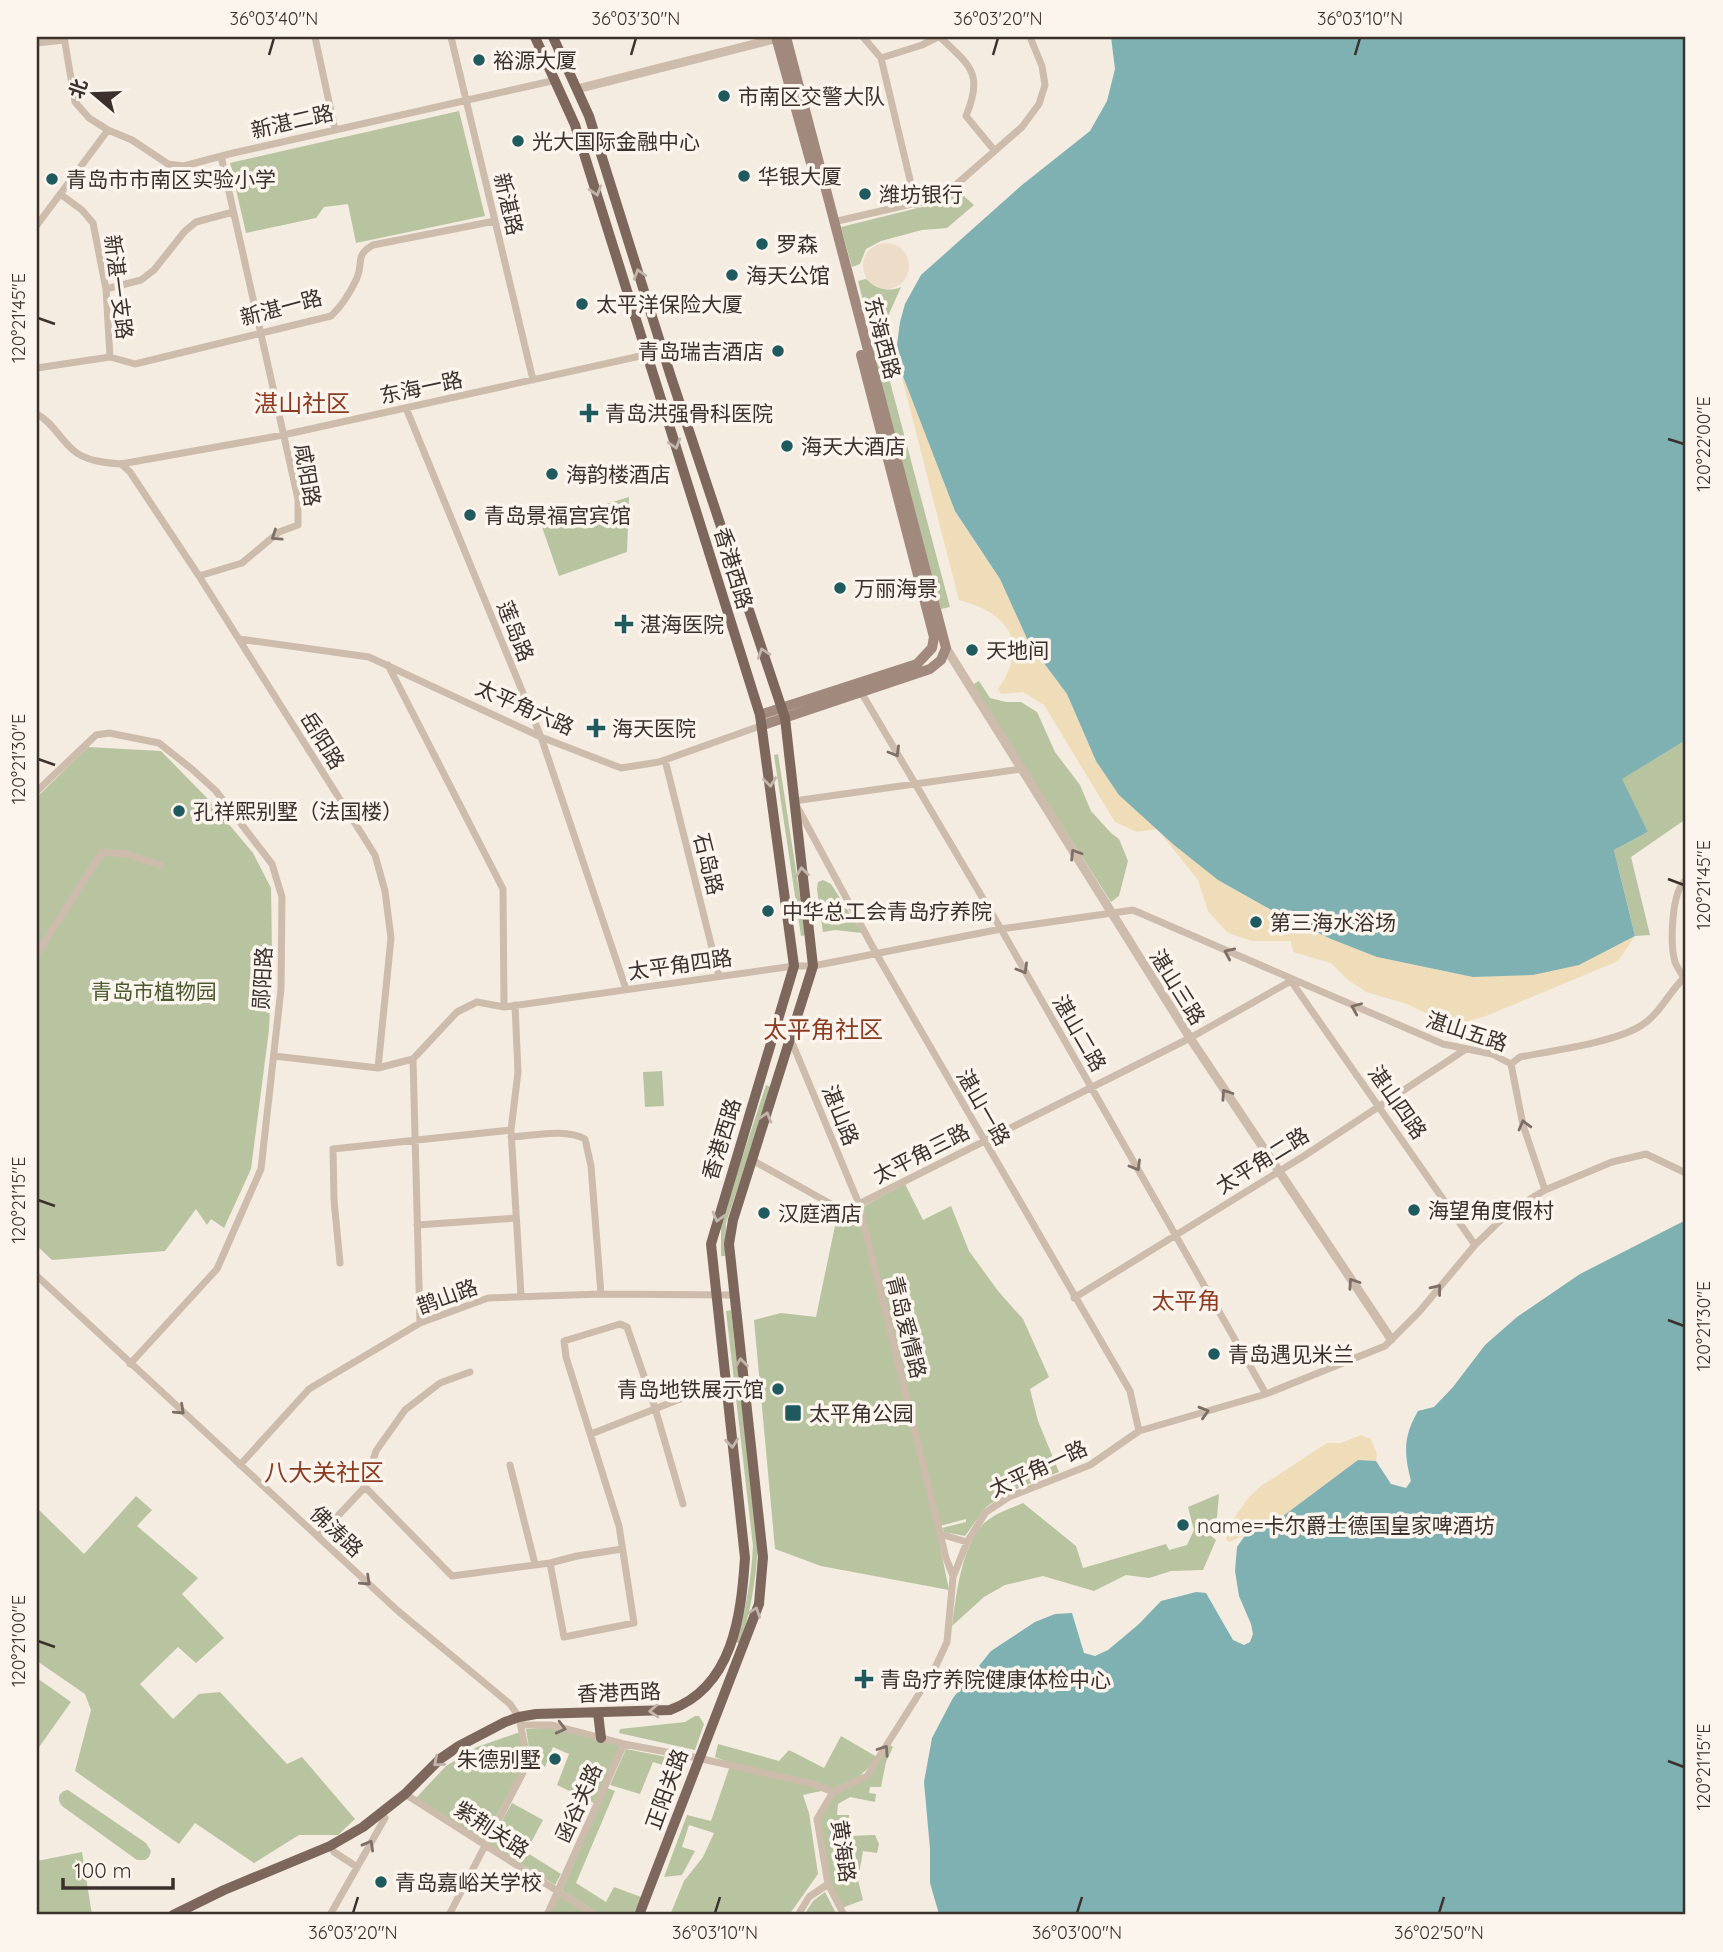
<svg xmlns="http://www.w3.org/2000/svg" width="1723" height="1952" font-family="Quicksand,'Noto Sans SC',sans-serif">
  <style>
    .green { fill: #b8c4a0 }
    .sand { fill: #efdcb8 }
    .plaza { fill: #ecdcc8 }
    .water { fill: #7fb0b2 }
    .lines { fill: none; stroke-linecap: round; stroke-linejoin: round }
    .minor { stroke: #cdbbac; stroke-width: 7 }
    .tertiary { stroke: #cdbbac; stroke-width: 9 }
    .secondary { stroke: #a18a7d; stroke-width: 10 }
    .primary { stroke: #7d675c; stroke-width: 10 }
    .oneway { stroke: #c2b5ac }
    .oneway2 { stroke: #7d6f65 }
    .ticks { fill: none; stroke: #3b302b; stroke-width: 2.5 }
    .poi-dot { fill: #1f5a5e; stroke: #fbf5ee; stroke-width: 2.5 }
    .labels { text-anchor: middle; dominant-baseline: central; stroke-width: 7; stroke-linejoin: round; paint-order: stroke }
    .poi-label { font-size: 21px; fill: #3b302b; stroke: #fbf5ee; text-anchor: start }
    .street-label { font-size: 21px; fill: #3b302b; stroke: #fbf5ee }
    .park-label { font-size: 21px; fill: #4a5a2e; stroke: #fbf5ee }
    .neighbourhood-label { font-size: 23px; fill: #8c3b22; stroke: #fbf5ee }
    .quarter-label { font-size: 24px; fill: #8c3b22; stroke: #fbf5ee }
    .neatline { fill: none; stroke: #3b302b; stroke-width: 2.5 }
    .ticks-label { font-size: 18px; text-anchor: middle; fill: #3b302b }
  </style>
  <rect width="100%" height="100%" fill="#f4ebe1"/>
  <!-- green -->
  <path class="green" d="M459 111 485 216 356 243 348 204 324 207 316 218 246 233 230 163Z
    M956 189 974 205 947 228 922 230 881 241 866 249 860 264 852 267 841 227 938 203Z
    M866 279C877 288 887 293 901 287L889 314 885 336 873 339 858 281Z
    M881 348 950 607 941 609 872 350Z
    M629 497 627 552 559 576 541 524Z
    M979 681 990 698 1006 702H1021L1037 712 1055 752 1080 785 1091 811 1111 833 1119 839 1128 861 1119 896 1111 902 972 685Z
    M1686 740V819L1631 857 1650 935 1635 936 1614 850 1648 832 1621 779Z
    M88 747 161 751 206 797 253 853 271 888 272 952 269 1030 251 1169 224 1228 211 1219 207 1225 196 1209 165 1251 52 1260 37 1246V797Z
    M778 754 806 935 801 936 774 755Z
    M823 880 831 884 862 933 835 930 823 932 817 889 818 882Z
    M662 1071 664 1106 645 1107 643 1072Z
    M766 1085 771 1087 726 1223 725 1256H721V1222Z
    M905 1184 923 1220 951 1206 969 1251 998 1291 1023 1319 1049 1377 1030 1389 1038 1421 1059 1472 1009 1492 986 1507 965 1536 944 1532 942 1528 966 1522V1519L936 1527 949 1590 821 1566 775 1549 754 1320 781 1313 816 1317 836 1221Z
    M731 1310 758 1545C756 1580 751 1611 740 1644L736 1642C746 1610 751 1580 753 1546L726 1311Z
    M1219 1494 1217 1517 1206 1532 1216 1540 1203 1570 1171 1571 1149 1578 1126 1575 1094 1591 1043 1576 1005 1585 984 1597 952 1626C956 1597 962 1538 988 1520 998 1512 1012 1508 1023 1503L1076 1546 1083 1568 1166 1544 1169 1550 1187 1545 1194 1530 1188 1507Z
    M136 1496 152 1510 137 1526 198 1578 182 1594 224 1638 196 1663 178 1647 140 1684 173 1719 199 1694 220 1692 287 1764 302 1757 355 1819 338 1835H299L254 1863 195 1823 179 1844 75 1771 91 1710 85 1694 37 1661V1508L84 1554Z
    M37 1678 71 1702 37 1750Z
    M695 1716H699L704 1724 695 1750 619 1733 620 1729 685 1722Z
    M555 1727 620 1746 594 1803 557 1785 569 1754 553 1747 545 1767 531 1761 526 1729Z
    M520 1732 525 1763 483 1841 416 1798 446 1766 477 1747Z
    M841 1736 877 1757C854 1788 838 1787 803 1795L809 1813 818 1874 789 1915H670L684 1881 703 1857 714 1833 689 1825 682 1847 695 1851 682 1875 664 1877 687 1815 711 1821 731 1763 715 1757 718 1744 779 1761 789 1750 824 1768Z
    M890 1745 893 1747 886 1762 881 1787H870L869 1793 876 1794 875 1802 850 1797 838 1804 837 1815H849L848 1836 875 1835 879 1844 877 1853 863 1851 858 1880 863 1900 842 1908 829 1884 819 1819 834 1793 866 1778Z
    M626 1749 672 1758 669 1767 653 1762 640 1794 610 1785Z
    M607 1788 615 1791 576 1883 606 1902 614 1887 641 1897 633 1915H601L562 1890Z
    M68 1790 146 1843 151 1851 149 1857 145 1860H137L62 1806C56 1799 59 1791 68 1790Z
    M512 1803 543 1820 526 1852 561 1874 555 1885 489 1844Z
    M82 1852 92 1915H37V1861Z
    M825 1892 837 1915H804L813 1901Z
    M558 1895 590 1915 550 1914Z"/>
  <!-- sand -->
  <path class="sand" d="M899 366 955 511 1000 579 1029 643 1067 694 1096 761 1174 845 1218 880 1272 911 1331 939 1377 957 1473 977 1579 965 1635 936 1618 961 1486 1016 1465 1022 1442 1021 1407 1004 1366 992 1347 979 1331 963 1293 952 1291 941H1252L1228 933 1208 911 1198 880 1157 829 1137 832 1115 822 1044 705 1023 692 1001 694 998 689C1030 643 1009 613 959 600Z
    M1361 1435 1371 1439 1377 1454 1376 1461 1358 1460 1275 1522 1229 1542 1226 1539 1234 1518 1249 1497 1261 1486 1327 1443H1341Z"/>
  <!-- plaza -->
  <path class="plaza" d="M863 266a23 23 0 1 1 46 0a23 23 0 1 1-46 0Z"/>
  <!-- water -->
  <path class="water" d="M1111 37H1686V740L1622 779 1648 832 1614 850 1635 936 1579 965 1533 975 1473 977 1377 957 1331 939 1273 911 1218 880 1174 845 1119 795 1096 761 1067 694 1029 643 1000 579 955 511 899 366 897 345 900 322 905 304 921 275 1022 185 1090 131 1107 101 1115 69Z
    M1682 1222 1686 1223V1915L939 1914 930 1883V1849L924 1782 932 1738 953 1698 991 1651 1035 1622 1055 1614 1072 1613 1084 1653 1095 1656 1108 1650 1139 1624 1161 1601 1196 1592 1206 1593 1233 1640 1244 1645 1250 1642 1253 1634 1251 1624 1239 1596 1235 1571 1237 1547 1244 1537 1275 1522 1358 1460 1376 1461 1391 1484 1406 1488 1411 1481C1404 1453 1403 1437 1418 1411L1434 1407 1453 1387 1485 1345 1517 1317 1580 1274Z
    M845 1821 846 1841 831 1842 829 1823Z"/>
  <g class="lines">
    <!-- minor -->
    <path class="minor" d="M64 37 75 102 89 118 108 130 132 140 168 164 184 166 229 154 556 80
      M315 37 335 130
      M451 37 533 380
      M863 37 881 58 916 205
      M940 37C970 66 984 73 966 116L994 150
      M37 43 64 40
      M881 58 922 45 938 37
      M60 194 82 210 93 223 106 289 110 357
      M833 222 942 197 1022 127 1039 104 1045 85 1042 66 1030 37
      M37 225 108 130
      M106 289 141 280 154 270 185 231 196 222 233 212
      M37 368 110 357 135 364 331 316C343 305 350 293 357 278 364 262 354 256 373 245L495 221
      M406 408 541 737 626 989
      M37 414C52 422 60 439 73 450 85 461 106 463 121 464L283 435 663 351
      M121 464 130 472 199 576 375 855 385 891 391 938 378 1068
      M199 576 242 563 279 532 298 525V499L221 156
      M239 639 369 657 541 737 621 768 659 762 763 725
      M388 665 503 889 504 1007
      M861 692 1001 929 1266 1394
      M665 760 719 976
      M1021 769 794 801 877 955 1130 1391 1139 1431
      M37 791 96 735 109 733 159 743 193 770 216 791 272 864 282 897 281 989 261 1169 217 1269 130 1364
      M37 954 102 852 127 854 160 865
      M1684 978C1681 973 1677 967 1675 962 1670 945 1671 891 1686 880
      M1291 981 1475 1245
      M791 1040 859 1204 946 1558 953 1576
      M274 1056 378 1068 413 1059 457 1012 477 1002 504 1007 794 966H813L1001 929 1133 910 1443 1044 1492 1054 1511 1064 1523 1125 1545 1190
      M413 1059 420 1323
      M1511 1064 1520 1057C1551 1051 1617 1042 1642 1025 1661 1013 1670 990 1686 976
      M511 1130 518 1072 515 1005
      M511 1137C533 1136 565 1128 585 1139L591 1166 601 1294
      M752 1160 838 1208 859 1204 1190 1038 1291 981
      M417 1225 516 1218
      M340 1263 334 1200 333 1149 511 1130 521 1295
      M37 1276 398 1611 510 1704 519 1717 528 1763 449 1915
      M1074 1298 1304 1156 1466 1049
      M591 1434 726 1381
      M240 1465 309 1389 420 1323 488 1298 601 1294 733 1295
      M510 1465 535 1564
      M365 1487 452 1576 550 1563 577 1556 622 1549
      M940 1534 967 1542
      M318 1537 365 1487 376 1451 405 1410 440 1383 470 1372
      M550 1563 564 1637 634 1623 619 1526 566 1357 564 1341 620 1324 627 1327 655 1408 683 1504
      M521 1725H551L624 1744 698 1758 813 1784 833 1792 867 1776 934 1670 947 1642 953 1577 967 1542 986 1512 1009 1497 1090 1465 1139 1431 1266 1394 1385 1346 1419 1312 1475 1245 1509 1212 1545 1190 1612 1162 1646 1154 1686 1173
      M833 1792 817 1819 828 1884 844 1915
      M405 1794 595 1915
      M330 1846 334 1852 357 1867
      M330 1915 385 1818
      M547 1915 624 1744
      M798 1915 809 1897 828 1884"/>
    <!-- tertiary -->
    <path class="tertiary" d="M577 89 782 37
      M946 648 1190 1038 1391 1339"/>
    <!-- secondary -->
    <path class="secondary" d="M776 37 815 178
      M760 715 917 664 932 648 934 637 861 355
      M763 725 930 669 941 660 946 648 786 37"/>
    <!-- primary -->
    <path class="primary" d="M553 37 589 116 671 377 785 718 813 966 733 1220 729 1244 763 1557 759 1604 639 1915
      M598 1713 601 1738
      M173 1915 224 1890 330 1846 363 1827 405 1794 440 1759 459 1746 505 1722 519 1717 536 1714 670 1710C733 1687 741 1616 745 1558L711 1244 794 966 760 715 575 125 535 37"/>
  </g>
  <!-- one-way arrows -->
  <defs><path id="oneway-chevron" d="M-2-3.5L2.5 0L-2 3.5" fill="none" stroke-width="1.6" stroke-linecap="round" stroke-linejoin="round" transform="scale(1.75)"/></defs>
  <g class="oneway">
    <use href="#oneway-chevron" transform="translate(596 191) rotate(73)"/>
    <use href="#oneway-chevron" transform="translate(639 274) rotate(-107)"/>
    <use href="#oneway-chevron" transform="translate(675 444) rotate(73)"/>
    <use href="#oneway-chevron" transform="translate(763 653) rotate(-108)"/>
    <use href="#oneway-chevron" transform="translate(770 782) rotate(83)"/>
    <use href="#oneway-chevron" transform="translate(802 872) rotate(-97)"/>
    <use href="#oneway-chevron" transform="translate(766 1117) rotate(-73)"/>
    <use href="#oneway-chevron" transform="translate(718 1217) rotate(106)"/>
    <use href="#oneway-chevron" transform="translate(741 1363) rotate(-97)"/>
    <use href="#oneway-chevron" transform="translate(732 1443) rotate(84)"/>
    <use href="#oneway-chevron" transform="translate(755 1612) rotate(-71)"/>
    <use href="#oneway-chevron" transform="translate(654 1711) rotate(177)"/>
    <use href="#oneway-chevron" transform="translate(438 1762) rotate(139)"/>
  </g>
  <g class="oneway2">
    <use href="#oneway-chevron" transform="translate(276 536) rotate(146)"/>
    <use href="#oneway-chevron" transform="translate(895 752) rotate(60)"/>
    <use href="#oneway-chevron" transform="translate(1075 854) rotate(-122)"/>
    <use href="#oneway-chevron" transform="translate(1229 953) rotate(-156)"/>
    <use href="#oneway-chevron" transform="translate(1023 969) rotate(60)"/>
    <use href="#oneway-chevron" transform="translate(1356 1008) rotate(-157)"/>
    <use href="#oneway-chevron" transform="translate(1226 1094) rotate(-124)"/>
    <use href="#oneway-chevron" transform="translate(1524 1125) rotate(-105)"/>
    <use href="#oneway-chevron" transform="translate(1136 1166) rotate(60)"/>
    <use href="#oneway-chevron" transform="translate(1353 1283) rotate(-124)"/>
    <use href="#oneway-chevron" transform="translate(1437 1289) rotate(-51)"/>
    <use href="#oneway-chevron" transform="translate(180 1410) rotate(43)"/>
    <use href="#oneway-chevron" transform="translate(1204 1412) rotate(-17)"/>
    <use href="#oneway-chevron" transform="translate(366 1581) rotate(43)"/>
    <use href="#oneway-chevron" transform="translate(561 1728) rotate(14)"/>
    <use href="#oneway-chevron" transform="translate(884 1750) rotate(-56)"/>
    <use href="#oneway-chevron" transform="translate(369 1845) rotate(-61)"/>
  </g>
  <!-- ticks -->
  <path class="ticks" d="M269 55 274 38M631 55 636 38M993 55 998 38M1355 55 1360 38M38 318 55 324M1668 439 1684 444M38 759 55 765M1668 879 1684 885M38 1200 55 1206M1668 1320 1684 1326M38 1641 55 1647M1668 1761 1684 1767M353 1913 358 1897M715 1913 720 1897M1077 1913 1082 1897M1439 1913 1444 1897"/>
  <!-- markers -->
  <g class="poi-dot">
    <circle cx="479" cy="60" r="7"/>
    <circle cx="724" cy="96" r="7"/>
    <circle cx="518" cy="141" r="7"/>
    <circle cx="744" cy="176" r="7"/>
    <circle cx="52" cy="179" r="7"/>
    <circle cx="865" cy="194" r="7"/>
    <circle cx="762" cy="244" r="7"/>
    <circle cx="732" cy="275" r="7"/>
    <circle cx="582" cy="304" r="7"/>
    <circle cx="778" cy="351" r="7"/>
    <path d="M585.5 402.5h7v7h7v7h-7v7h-7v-7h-7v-7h7z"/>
    <circle cx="787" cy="446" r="7"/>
    <circle cx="552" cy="474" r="7"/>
    <circle cx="470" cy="515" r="7"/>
    <circle cx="840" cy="588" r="7"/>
    <path d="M620.5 613.5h7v7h7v7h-7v7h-7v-7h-7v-7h7z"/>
    <circle cx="972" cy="650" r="7"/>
    <path d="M592.5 717.5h7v7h7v7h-7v7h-7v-7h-7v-7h7z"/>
    <circle cx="179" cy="811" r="7"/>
    <circle cx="768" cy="911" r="7"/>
    <circle cx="1256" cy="922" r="7"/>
    <circle cx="1414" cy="1210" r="7"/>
    <circle cx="764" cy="1213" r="7"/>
    <circle cx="1214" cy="1354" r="7"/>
    <circle cx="778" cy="1389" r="7"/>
    <rect x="784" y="1404" width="18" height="18" rx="3.5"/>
    <circle cx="1183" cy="1525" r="7"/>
    <path d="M860.5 1668.5h7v7h7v7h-7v7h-7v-7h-7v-7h7z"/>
    <circle cx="555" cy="1759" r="7"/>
    <circle cx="381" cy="1882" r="7"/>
  </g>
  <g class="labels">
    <!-- poi labels -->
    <g class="poi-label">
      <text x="493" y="60">裕源大厦</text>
      <text x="738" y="96">市南区交警大队</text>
      <text x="532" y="141">光大国际金融中心</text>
      <text x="758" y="176">华银大厦</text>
      <text x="66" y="179">青岛市市南区实验小学</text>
      <text x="879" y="194">潍坊银行</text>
      <text x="776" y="244">罗森</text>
      <text x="746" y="275">海天公馆</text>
      <text x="596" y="304">太平洋保险大厦</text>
      <text x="764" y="351" text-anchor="end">青岛瑞吉酒店</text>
      <text x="605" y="413">青岛洪强骨科医院</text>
      <text x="801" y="446">海天大酒店</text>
      <text x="566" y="474">海韵楼酒店</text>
      <text x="484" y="515">青岛景福宫宾馆</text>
      <text x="854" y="588">万丽海景</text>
      <text x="640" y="624">湛海医院</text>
      <text x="986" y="650">天地间</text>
      <text x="612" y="728">海天医院</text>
      <text x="193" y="811">孔祥熙别墅（法国楼）</text>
      <text x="782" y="911">中华总工会青岛疗养院</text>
      <text x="1270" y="922">第三海水浴场</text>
      <text x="1428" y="1210">海望角度假村</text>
      <text x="778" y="1213">汉庭酒店</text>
      <text x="1228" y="1354">青岛遇见米兰</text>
      <text x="764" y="1389" text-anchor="end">青岛地铁展示馆</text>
      <text x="809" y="1413">太平角公园</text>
      <text x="1197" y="1525">name=卡尔爵士德国皇家啤酒坊</text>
      <text x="880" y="1679">青岛疗养院健康体检中心</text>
      <text x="541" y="1759" text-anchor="end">朱德别墅</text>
      <text x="395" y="1882">青岛嘉峪关学校</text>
    </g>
    <!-- street labels -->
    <g class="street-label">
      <text transform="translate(292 121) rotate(-13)">新湛二路</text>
      <text transform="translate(509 204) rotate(77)">新湛路</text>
      <text transform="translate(119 287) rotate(83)">新湛一支路</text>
      <text transform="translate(281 307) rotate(-15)">新湛一路</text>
      <text transform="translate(883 338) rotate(75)">东海西路</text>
      <text transform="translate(421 387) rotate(-12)">东海一路</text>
      <text transform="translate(308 475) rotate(80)">咸阳路</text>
      <text transform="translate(734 568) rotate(73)">香港西路</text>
      <text transform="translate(516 631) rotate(68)">莲岛路</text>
      <text transform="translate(525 707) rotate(24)">太平角六路</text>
      <text transform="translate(323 740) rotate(58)">岳阳路</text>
      <text transform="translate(709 864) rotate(76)">石岛路</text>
      <text transform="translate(680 964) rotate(-8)">太平角四路</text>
      <text transform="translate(262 978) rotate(-87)">郧阳路</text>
      <text transform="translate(1178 987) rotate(58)">湛山三路</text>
      <text transform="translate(1467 1031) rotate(18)">湛山五路</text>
      <text transform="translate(1080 1033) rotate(60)">湛山二路</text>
      <text transform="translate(1398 1102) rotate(55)">湛山四路</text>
      <text transform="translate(984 1107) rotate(60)">湛山一路</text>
      <text transform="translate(841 1115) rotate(68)">湛山路</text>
      <text transform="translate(721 1139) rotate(-73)">香港西路</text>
      <text transform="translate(921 1153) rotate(-27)">太平角三路</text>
      <text transform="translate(1262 1160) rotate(-32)">太平角二路</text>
      <text transform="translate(447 1296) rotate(-20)">鹊山路</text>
      <text transform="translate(907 1327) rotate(76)">青岛爱情路</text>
      <text transform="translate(1038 1468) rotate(-25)">太平角一路</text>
      <text transform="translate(337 1531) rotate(43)">佛涛路</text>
      <text transform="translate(619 1692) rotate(-2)">香港西路</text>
      <text transform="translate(666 1789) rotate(-70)">正阳关路</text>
      <text transform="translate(578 1803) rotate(-66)">函谷关路</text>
      <text transform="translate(492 1829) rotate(33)">紫荆关路</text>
      <text transform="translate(844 1851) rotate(82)">黄海路</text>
    </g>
    <!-- park labels -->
    <g class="park-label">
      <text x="154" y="991">青岛市植物园</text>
    </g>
    <!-- neighbourhood labels -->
    <g class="neighbourhood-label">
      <text x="1186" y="1300">太平角</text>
    </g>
    <!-- quarter labels -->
    <g class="quarter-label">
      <text x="302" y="403">湛山社区</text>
      <text x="823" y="1029">太平角社区</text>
      <text x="324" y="1472">八大关社区</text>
    </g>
  </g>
  <!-- border -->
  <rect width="1723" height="1952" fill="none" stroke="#fbf5ee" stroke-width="77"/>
  <!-- north arrow -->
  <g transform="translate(94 94) rotate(289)" stroke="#fbf5ee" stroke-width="5" paint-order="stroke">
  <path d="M0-5L12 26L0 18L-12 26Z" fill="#3b302b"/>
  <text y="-10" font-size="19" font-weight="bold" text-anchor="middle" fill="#3b302b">北</text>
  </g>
  <!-- scale -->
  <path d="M63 1878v10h110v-10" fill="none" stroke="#3b302b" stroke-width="3.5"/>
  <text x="74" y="1878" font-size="21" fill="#3b302b" stroke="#fbf5ee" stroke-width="5" paint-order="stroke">100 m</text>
  <rect x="38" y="38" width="1646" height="1875" class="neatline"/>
  <g class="ticks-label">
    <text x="274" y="25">36°03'40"N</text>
    <text x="636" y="25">36°03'30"N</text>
    <text x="998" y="25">36°03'20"N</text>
    <text x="1360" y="25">36°03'10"N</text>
    <text transform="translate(19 318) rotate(-90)" y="6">120°21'45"E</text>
    <text transform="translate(1704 444) rotate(-90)" y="6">120°22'00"E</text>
    <text transform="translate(19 759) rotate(-90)" y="6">120°21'30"E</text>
    <text transform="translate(1704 885) rotate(-90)" y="6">120°21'45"E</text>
    <text transform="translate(19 1200) rotate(-90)" y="6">120°21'15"E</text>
    <text transform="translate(1704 1326) rotate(-90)" y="6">120°21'30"E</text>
    <text transform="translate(19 1641) rotate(-90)" y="6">120°21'00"E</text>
    <text transform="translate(1704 1767) rotate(-90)" y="6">120°21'15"E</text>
    <text x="353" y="1939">36°03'20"N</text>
    <text x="715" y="1939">36°03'10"N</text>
    <text x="1077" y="1939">36°03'00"N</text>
    <text x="1439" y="1939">36°02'50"N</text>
  </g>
</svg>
